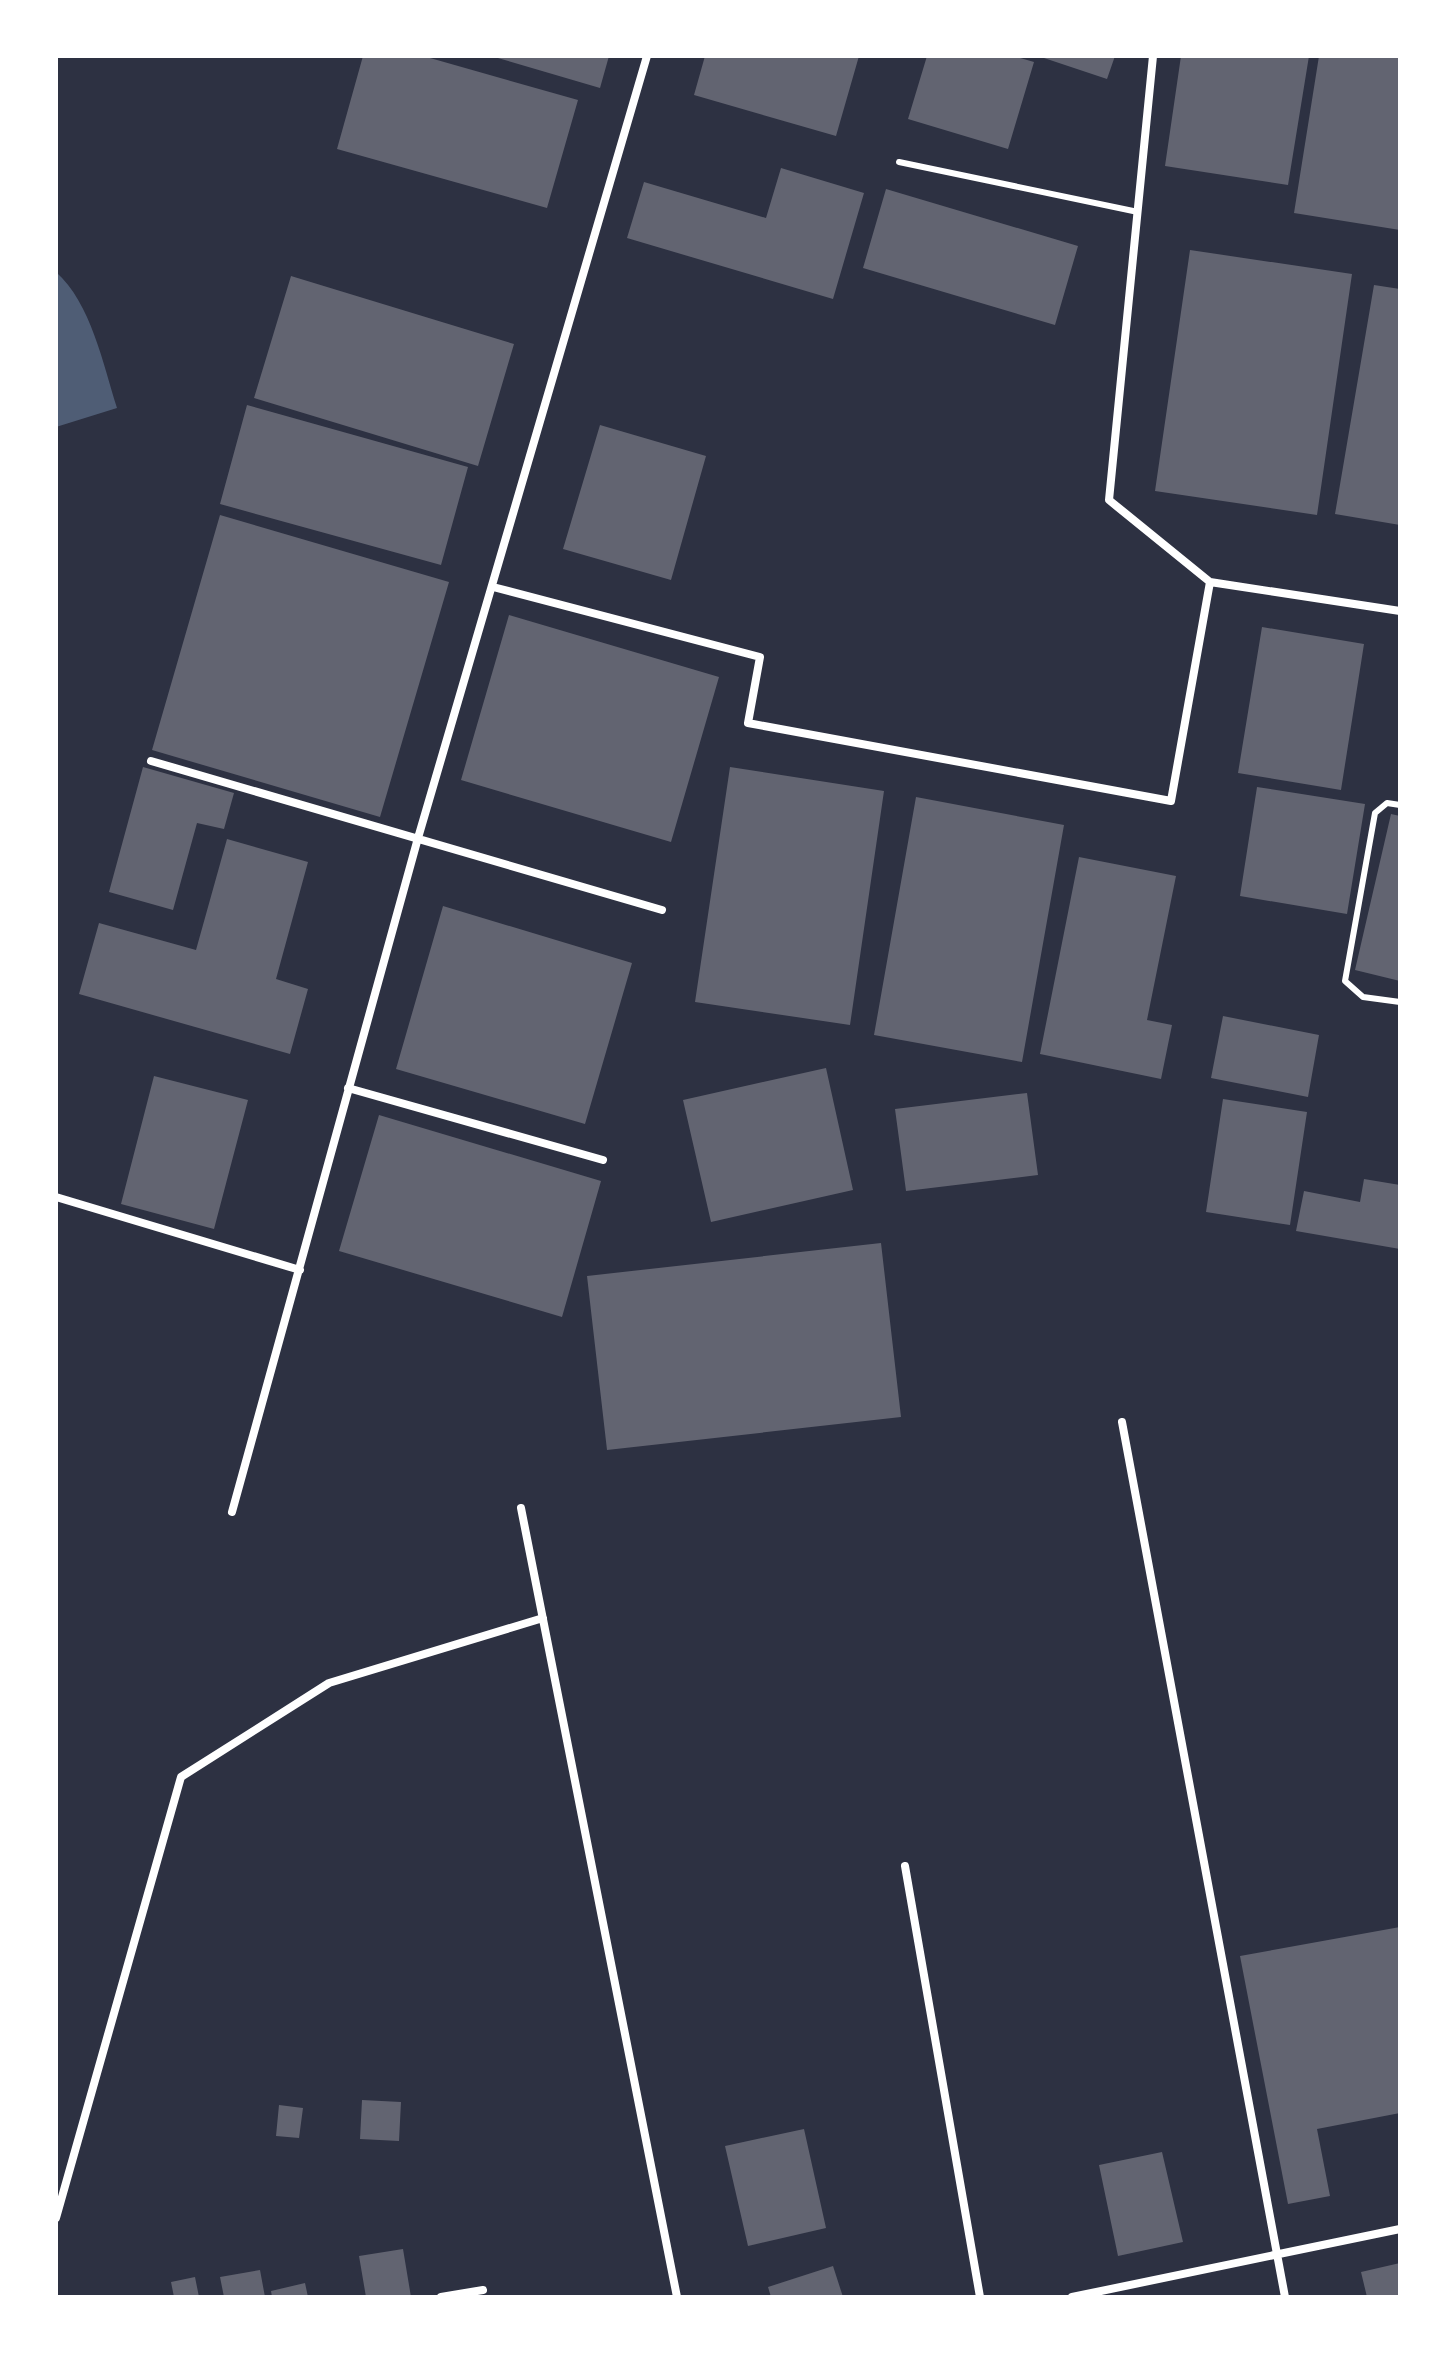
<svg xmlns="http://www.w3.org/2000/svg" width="1456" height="2353" font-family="'Varela Round',sans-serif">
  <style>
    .water { fill: #4f5d75 }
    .building { fill: #626471 }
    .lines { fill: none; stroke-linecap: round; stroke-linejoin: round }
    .service { stroke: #fff; stroke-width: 6 }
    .minor { stroke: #fff; stroke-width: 8 }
  </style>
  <rect width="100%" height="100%" fill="#2d3142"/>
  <!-- water -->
  <path class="water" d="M56 272C91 303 103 364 117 408L56 427Z"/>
  <!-- building -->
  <path class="building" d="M363 56H423L578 100 547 208 337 149Z
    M491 56H609L600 88Z
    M705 56H859L836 136 694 95Z
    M927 56H1013L1034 62 1008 149 908 119Z
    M1038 56H1115L1107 79Z
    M1181 56H1309L1288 185 1165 166Z
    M1319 56H1400V230L1294 213Z
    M781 168 864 193 833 299 627 238 644 182 766 218Z
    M886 189 1078 246 1055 325 863 268Z
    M1190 250 1352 274 1317 515 1155 491Z
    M291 276 514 344 478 466 254 398Z
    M1374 285 1400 289V525L1335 514Z
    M247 405 468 467 441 565 220 504Z
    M600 425 706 456 671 580 563 549Z
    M220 515 449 582 380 817 152 750Z
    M509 615 719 677 671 842 461 780Z
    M1262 627 1364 644 1341 790 1238 773Z
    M143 767 234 793 224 829 197 823 173 910 109 892Z
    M730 767 884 791 850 1025 695 1002Z
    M1257 787 1365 804 1347 914 1240 896Z
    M916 797 1064 825 1022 1062 874 1035Z
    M1391 814 1400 816V981L1355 970Z
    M227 839 308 862 276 979 308 989 290 1054 79 994 99 923 196 950Z
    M1079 857 1176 876 1147 1020 1172 1025 1161 1079 1040 1054Z
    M443 906 632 963 585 1124 396 1069Z
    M1223 1016 1319 1035 1308 1097 1211 1078Z
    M826 1068 853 1190 711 1222 683 1100Z
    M154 1076 248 1100 214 1229 121 1204Z
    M1027 1093 1038 1175 906 1191 895 1109Z
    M1223 1099 1307 1112 1290 1225 1206 1212Z
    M379 1115 601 1181 562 1317 339 1251Z
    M1364 1179 1400 1185V1249L1296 1231 1304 1191 1360 1202Z
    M881 1243 901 1417 607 1450 587 1276Z
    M1400 1927V2113L1317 2129 1330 2196 1288 2204 1240 1956Z
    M362 2100 401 2102 399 2141 360 2139Z
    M279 2105 303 2108 299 2138 276 2136Z
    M804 2129 826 2228 748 2246 725 2146Z
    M1162 2152 1183 2242 1118 2256 1099 2165Z
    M403 2249 411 2297H366L359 2256Z
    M1400 2263V2297H1367L1361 2272Z
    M833 2266 843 2297H771L768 2287Z
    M260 2270 265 2297H224L220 2277Z
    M195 2277 199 2297H174L171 2282Z
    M305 2283 308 2297H272L271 2291Z"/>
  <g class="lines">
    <!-- service -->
    <path class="service" d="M899 162 1138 212
      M1400 805 1387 803 1375 813 1345 981 1363 997 1400 1002"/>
    <!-- minor -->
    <path class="minor" d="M1153 56 1109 500 1210 582 1400 611
      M493 587 760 657 748 723 1171 801 1210 582
      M151 761 662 910
      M348 1088 603 1160
      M56 1197 300 1270
      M1122 1422 1285 2297
      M521 1508 677 2297
      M232 1512 418 838 647 56
      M905 1866 980 2297
      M56 2218 181 1777 329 1683 543 1618
      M441 2297 483 2290
      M1072 2297 1400 2229"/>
  </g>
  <!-- border -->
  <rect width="1456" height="2353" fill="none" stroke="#ffffff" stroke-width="116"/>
</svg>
